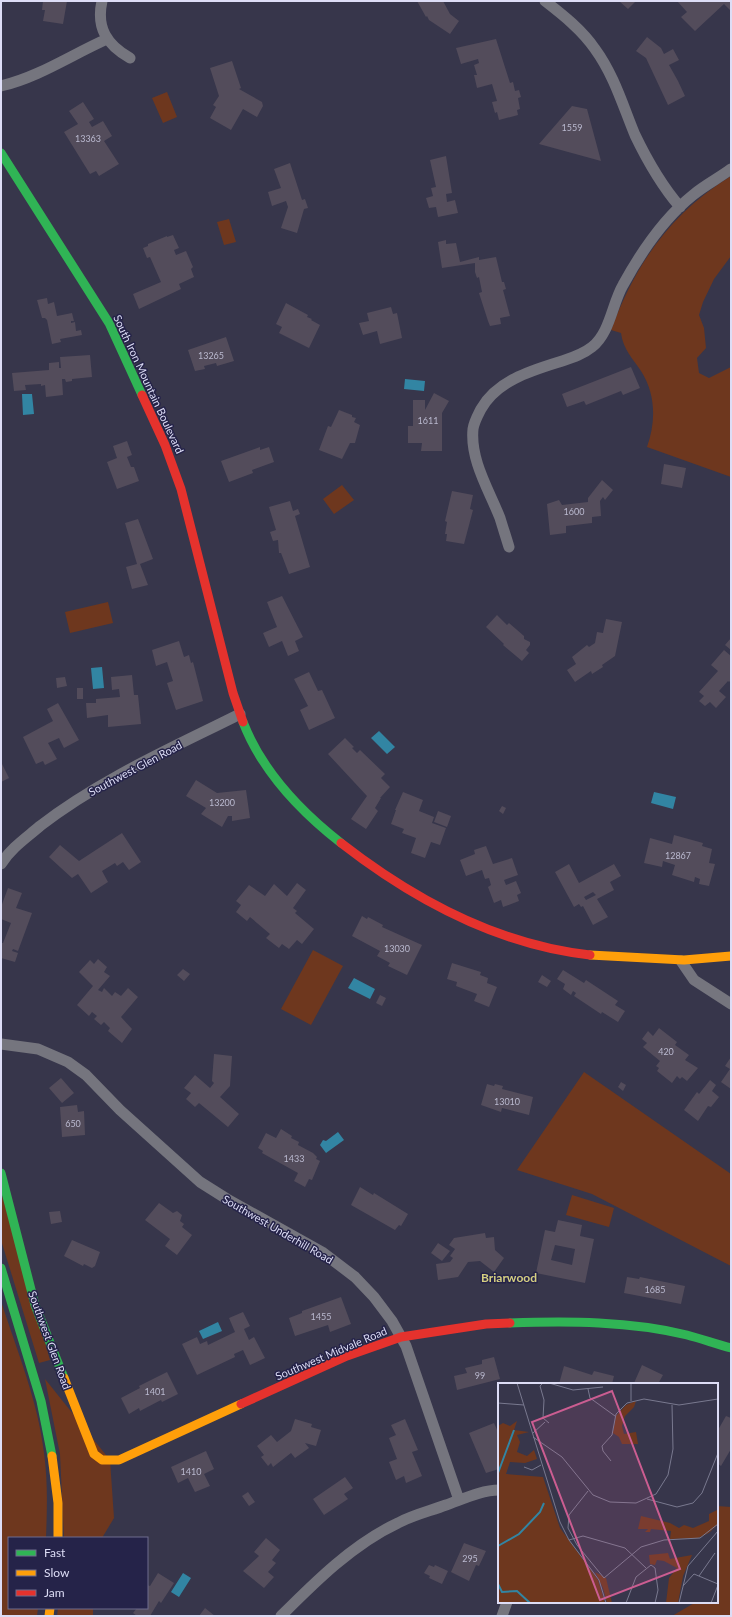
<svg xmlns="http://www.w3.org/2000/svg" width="732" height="1617" font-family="Lato,sans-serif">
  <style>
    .green { fill: #6e371e }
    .water { fill: #3285a3 }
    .building { fill: #534c5b; fill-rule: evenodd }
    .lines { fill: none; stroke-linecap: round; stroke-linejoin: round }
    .street { stroke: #75757e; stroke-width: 11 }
    .fast { stroke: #30b455; stroke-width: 9 }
    .slow { stroke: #ff9f0a; stroke-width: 9 }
    .jam { stroke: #e5322d; stroke-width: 9 }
    .labels { text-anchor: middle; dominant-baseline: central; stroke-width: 3; stroke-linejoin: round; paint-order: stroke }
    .number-label { font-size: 9px; fill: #bab9cf }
    .street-label { font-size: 11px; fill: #ddddf6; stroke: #252349 }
    .neighbourhood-label { font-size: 12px; font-weight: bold; fill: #d5cf81; stroke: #252349 }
    .inset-river { fill: none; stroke: #3285a3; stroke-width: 2 }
    .inset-road { fill: none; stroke: #79798f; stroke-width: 1 }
    .view { fill: #cb5d91; fill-opacity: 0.15; stroke: #cb5d91; stroke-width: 2 }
    .inset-edge { fill: none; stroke: #ddddf6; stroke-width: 2 }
  </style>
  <rect width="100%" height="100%" fill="#37364b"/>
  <!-- green -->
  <path class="green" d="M167 92 177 117 163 123 152 98Z
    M731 176V256L714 279 703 302 699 315 704 328 706 348 697 358 699 373 709 378 731 367V477L647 447C656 422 656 394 641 371 633 359 623 349 621 333L611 330C636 263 670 214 731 176Z
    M229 219 236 242 224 245 217 222Z
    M342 485 354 500 334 514 323 499Z
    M108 602 113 623 70 633 65 612Z
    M313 950 343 966 311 1025 281 1009Z
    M584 1072 731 1174V1266L592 1194 517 1170Z
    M1 1192 50 1360 39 1363 1 1240Z
    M572 1195 614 1208 609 1227 566 1215Z
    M1 1301C17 1351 38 1401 44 1453 48 1481 47 1510 46 1538H9V1608H38L37 1616H1Z
    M45 1379 110 1460 114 1518 102 1538H64L60 1454Z
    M717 1506 731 1507V1616H672L696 1602H717Z
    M58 1608H93V1616H57Z"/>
  <!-- water -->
  <path class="water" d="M405 379 425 381 424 391 404 389Z
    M22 394H32L34 414 23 415Z
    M102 667 104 688 93 689 91 668Z
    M379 731 395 747 387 754 371 738Z
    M654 792 676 797 673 809 651 803Z
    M354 978 375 989 370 999 348 988Z
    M338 1132 344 1140 326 1153 320 1145 323 1140 326 1141Z
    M218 1322 222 1331 203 1339 199 1331Z
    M183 1573 191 1578 179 1597 171 1592Z"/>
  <!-- building -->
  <path class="building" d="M43 1H67L63 24 43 21 45 10H42Z
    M417 1H443L450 14 459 21 450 34 429 20 427 16 426 17Z
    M619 1H636L628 9Z
    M677 1H731V11L724 4 695 31 681 17 687 12Z
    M647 37 661 48 664 54 673 49 679 60 669 65 678 81 685 96 668 105 646 58 636 51Z
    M496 39 510 83 513 82 515 91 519 90 521 97 518 98 520 109 517 110 518 115 499 120 497 112 495 113 492 102 497 101 492 84 477 88 474 75H477L474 65 479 63 478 59 461 64 456 48Z
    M232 61 241 88 239 89 262 102 263 106 257 117 243 109 231 130 210 118 216 107 213 105 219 96 210 68Z
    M83 102 94 119 89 122 92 127 103 121 112 136 104 141 119 164 99 176 96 171 90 174 64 132 78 124 69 111Z
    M572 106 587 109 601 161 539 144Z
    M446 156 452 193 446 194 447 202 455 200 458 213 438 217 436 207 429 208 426 198 433 196 431 188 436 187 430 160Z
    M290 163 302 200 305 199 308 208 304 209 297 233 281 228 288 207 286 201 272 206 268 192 281 188 274 169Z
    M173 235 179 248 174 250 176 255 186 251 193 267 191 269 194 277 179 284 181 289 139 309 133 294 161 282 150 257 147 258 143 248 148 246V244L167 236V237Z
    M446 240V244L456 243 460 262 479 257V260L496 257 502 282H504L506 289 503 290 510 316 500 318 501 324 490 326 488 321 479 293 482 292 479 277 477 278 475 272V263L442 268 438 242Z
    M47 298 48 304 54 302 57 316 72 313 74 321H71V323L75 322 76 331 81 330 82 335 60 339 61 342 52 344 47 320 45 318H42L37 300Z
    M286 303 308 315 307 317 312 319 311 320 320 325 309 348 279 333 282 327 276 324Z
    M391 307 393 314 397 313 402 338 380 344 377 331 363 335 359 323 369 321 367 313Z
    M226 337 234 361 217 366 216 363 204 366 205 369 195 371 188 350Z
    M90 355 92 377 72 379V381L66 382 65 379H62L63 395 46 397 45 385 41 386V384L25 385 26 390 14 391 12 373 49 370V363L59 362V368H61L60 357Z
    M631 367 640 388 623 395 621 391 586 405 584 401 567 407 562 394Z
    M434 393 449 401 442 413V451H421L422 443H408V426H413V400H425V410Z
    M339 410 352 415V417L356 418 354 422 360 425 355 443H350L342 459 319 450 328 426 331 427Z
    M127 441 132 455 127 457 131 467H134L139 481 117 489 107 462 117 458 113 446Z
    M260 447V450L269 447 274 462 252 470 253 473 229 482 221 461Z
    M664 464 686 468 682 488 661 484Z
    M602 480 613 490 605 500 603 497 600 501 601 516 592 517V523L566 526V533L550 535 547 504 559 500 562 505 588 502V498Z
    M452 491 473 495 470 509 473 510 464 544 446 541 447 534H445L447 522 445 521Z
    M290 501 293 511 298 509 300 514 295 516 310 567 289 574 281 553H279L278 540 273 541 270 532 276 530 269 507Z
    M138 519 153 559 140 564 148 585 132 589 126 567 137 564 125 523Z
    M282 596 303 637 295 641 299 651 288 656 282 641 269 647 263 633 277 627 267 602Z
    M497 615 507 625 509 623 524 636V639L530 642V645L526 650 529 653 522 661 503 645 504 644 486 627Z
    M606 619 622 622 615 656 602 665 603 667 592 674 591 671 575 682 567 670 576 664 572 657 587 645 589 647 595 643 597 632 603 633Z
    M731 638V650L725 645Z
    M179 641 184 657 189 655 191 663 193 662 203 701 176 710 167 683 173 681 167 662 156 666 152 650Z
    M724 650 731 656V680L729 682 728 681 719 691 726 697 716 708 710 702 705 706 699 701 704 696 699 692 718 671 711 665Z
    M309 672 318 691 322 690 335 718 309 730 300 710 308 706 294 679Z
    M132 675 134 695H138L141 724 108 727V715L87 718 86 703H96V699L120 697 119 689 112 690 111 677Z
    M65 677 67 686 57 688 56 678Z
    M77 688H83V699H77Z
    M58 703 79 740 64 748 59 738 48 743 57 759 45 765 43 761 36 764 23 737 53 721 47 709Z
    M345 738 354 747 352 748 357 753 360 750 385 774 381 778 390 787 380 798H381L375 808 378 811 366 829 351 819 367 796 328 754Z
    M1 762 9 778 1 782Z
    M196 780 217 793 246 790 250 818 232 821V816H228L222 827 201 814 206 808 186 796Z
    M403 792 423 800 419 811 434 817 432 823 446 828 440 845 431 842 425 858 411 853 416 838 402 833 404 829 391 824 396 810H395Z
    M502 806 506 808 503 814 499 811Z
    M438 811 451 816 447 827 434 822Z
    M122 833 141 862 129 870 123 862 117 866 115 863 102 871 108 882 91 893 78 874 72 878 49 857 60 845 79 861Z
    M674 835 703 843 702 846 712 849 709 863 715 864 709 886 699 884 700 879 695 877 694 882 672 875 675 865 663 861 662 867 644 863 650 838 672 844Z
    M486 846 493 864 512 858 518 875 504 880 506 885 516 881 521 893 517 895 519 901 503 907 501 900 494 903 488 887 491 885 489 878 485 879 482 870 466 876 460 860 475 854 474 850Z
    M569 864 579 883 614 864 621 876 610 882 614 890 597 899 608 917 593 925 583 906 581 907 579 904 574 907 555 872ZM593 892 596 895 586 900 584 897Z
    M297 883 306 890 293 908 297 911 295 913 314 929 302 944 297 940 289 949 282 944 279 948 266 938 270 934 250 917 247 921 236 912 241 905 236 901 249 885 265 896 274 884 287 896Z
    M8 888 22 893 16 908 32 913 18 951 13 949 12 951 18 953 15 962 1 958V943H3L11 923 1 919V907Z
    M362 916 367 919 368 917 383 925 382 927 422 945 407 975 388 966 390 963 377 956 380 951 352 936Z
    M98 959 107 967 104 972 110 976 98 990 102 992 104 988 112 996 115 992 121 996 128 988 138 997 121 1017 132 1029 122 1043 108 1031 110 1028 104 1022 101 1025 94 1019 97 1016 92 1012 89 1016 77 1005 93 986 79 972 90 960 94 964Z
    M452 963 481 972 480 975 488 978 487 983 497 987 489 1007 474 1001 477 994 456 986 457 982 447 979Z
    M183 969 190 974 184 981 177 975Z
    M563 970 584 983 586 980 618 1001 615 1005 625 1011 618 1022 602 1012 601 1014 574 996 576 993 573 991 571 995 563 989 565 984 557 979Z
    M542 975 551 981 547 987 538 982Z
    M380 995 386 998 382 1006 376 1003Z
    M659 1028 677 1042 675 1045 689 1055 685 1060 698 1068 687 1081 682 1077 680 1079 677 1076 672 1083 657 1071 659 1068 656 1066 660 1061 643 1047 647 1043 642 1039 648 1031 653 1036Z
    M214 1054 232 1056 230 1086 220 1097 239 1114 228 1127 199 1103 195 1107 186 1099 191 1093 184 1088 195 1075 210 1088 214 1083 212 1081Z
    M731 1057V1089L721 1082 730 1069 725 1066Z
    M61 1078 74 1093 62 1103 49 1088Z
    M710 1080 716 1085 712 1091 719 1097 711 1107 708 1106 698 1121 684 1110 697 1092 699 1094Z
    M621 1082 626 1085 623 1091 618 1087Z
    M487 1084 494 1086 495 1084 503 1086 502 1089 533 1097 529 1115 502 1108 501 1112 481 1105Z
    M77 1105 78 1112 84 1111 85 1135 62 1137 60 1107Z
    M281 1129 292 1136 291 1138 299 1142 298 1145 313 1153 317 1157 316 1159 320 1161 312 1180 309 1179 305 1187 294 1181 298 1173 262 1153 263 1151 258 1148 266 1133 276 1138Z
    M360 1187 373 1195 374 1193 408 1214 401 1226 399 1225 395 1230 351 1205Z
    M159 1203 173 1213 177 1211 182 1215 180 1221 184 1224 182 1227 192 1235 177 1255 165 1246 170 1239 145 1220Z
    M60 1211 62 1222 51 1224 49 1212Z
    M558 1220 582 1225 580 1236 594 1239 585 1283 536 1273 545 1230 555 1232ZM555 1245 575 1249 572 1265 551 1260Z
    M485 1233 486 1238 494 1237 495 1250 504 1258 494 1272 480 1261 468 1262 458 1277 438 1280 436 1264 450 1262 453 1258 450 1256 455 1249 449 1245 454 1238Z
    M72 1240 100 1252 95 1266 92 1268 84 1264 83 1266 64 1256Z
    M438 1243 450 1251 442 1261 431 1253Z
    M627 1277 639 1279 640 1277 685 1286 681 1304 624 1293Z
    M341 1297 351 1324 330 1332 328 1325 295 1336 289 1318 302 1313V1311Z
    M243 1312 250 1326 244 1329 249 1340 254 1337 265 1358 250 1365 243 1350 234 1354 235 1357 197 1375 182 1344 197 1337 200 1344 207 1341 208 1345 235 1332 229 1318Z
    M494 1357 500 1379 457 1390 454 1376 467 1373 465 1368 482 1364V1360Z
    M642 1365 663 1375 658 1384 634 1383Z
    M564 1366 592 1375 594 1371 614 1376 612 1384H559Z
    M167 1372 178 1394 162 1402 161 1400 140 1411 139 1408 129 1414 121 1398 140 1388 139 1386Z
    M726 1416 731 1418V1449L721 1466 717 1463V1429L718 1430Z
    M295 1419 312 1424 311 1427 321 1430 316 1446 305 1443 309 1448 295 1458 291 1453 273 1467 271 1463 268 1466 261 1457 264 1455 257 1446 271 1435 277 1442 291 1431Z
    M405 1419 418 1450 412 1452 422 1476 406 1483 404 1476 396 1480 389 1462 397 1459 389 1438 396 1435 391 1425Z
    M494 1423 499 1434V1469L486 1473 469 1433Z
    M206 1451 214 1469 204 1474 210 1486 195 1492 188 1478 178 1483 171 1467Z
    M345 1477 353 1488 344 1494 348 1499 324 1515 313 1499Z
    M248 1492 255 1502 249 1506 242 1496Z
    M266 1538 280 1550 272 1560 276 1563 268 1572 274 1577 264 1588 243 1571 259 1556 254 1552Z
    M464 1543 486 1551 479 1566 476 1565 469 1581 451 1572Z
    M429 1565 434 1567 435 1565 448 1571 442 1584 429 1578 430 1576 424 1573Z
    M158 1573 174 1583 161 1603 159 1601 150 1616H137L133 1613 137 1608H147V1585L150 1586Z
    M205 1608 215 1616H199Z"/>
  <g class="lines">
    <!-- street -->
    <path class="street" d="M102 1C96 28 107 45 130 58
      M545 1C563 15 582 30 595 49 614 75 623 106 635 135 647 160 662 186 680 207
      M1 86C39 77 71 55 107 39
      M509 547C506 537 503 528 500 518 489 490 470 460 473 429 474 422 478 415 481 409 497 381 530 371 559 362 571 358 582 355 592 347 610 333 612 304 623 285 641 252 663 219 693 195 705 185 719 178 731 169
      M1 864C11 848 26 838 40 826 101 779 172 748 240 714
      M681 961 694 980 731 1004
      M1 1044 38 1049 68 1062 86 1075 120 1110 200 1182 227 1199 322 1252 355 1277 374 1297 392 1321 406 1346 459 1500
      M281 1616C315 1582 353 1544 398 1523 413 1515 430 1511 446 1505 463 1499 482 1490 499 1490
      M502 1616 507 1602"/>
    <!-- fast -->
    <path class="fast" d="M1 153 109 323 142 395
      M243 722C262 771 300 811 341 843
      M1 1173 35 1305 64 1378
      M1 1268 41 1401 52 1456
      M510 1323C568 1321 630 1321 687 1335 702 1339 716 1344 731 1348"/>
    <!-- slow -->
    <path class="slow" d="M590 955 684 960 731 956
      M64 1378 94 1454 102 1460H119L241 1404
      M52 1456 58 1503V1538
      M49 1616 50 1608"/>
    <!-- jam -->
    <path class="jam" d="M142 395 165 445 181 489 233 693 243 722
      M341 843C413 899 499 945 590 955
      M241 1404 347 1356 401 1337 486 1324 510 1323"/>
  </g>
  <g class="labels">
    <!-- number labels -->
    <g class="number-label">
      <text x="572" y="127">1559</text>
      <text x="88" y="138">13363</text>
      <text x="211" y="355">13265</text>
      <text x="428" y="420">1611</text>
      <text x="574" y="511">1600</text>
      <text x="222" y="802">13200</text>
      <text x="678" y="855">12867</text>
      <text x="397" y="948">13030</text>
      <text x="666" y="1051">420</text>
      <text x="507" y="1101">13010</text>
      <text x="73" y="1123">650</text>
      <text x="294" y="1158">1433</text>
      <text x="655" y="1289">1685</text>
      <text x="321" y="1316">1455</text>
      <text x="480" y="1375">99</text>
      <text x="155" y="1391">1401</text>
      <text x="191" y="1471">1410</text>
      <text x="470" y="1558">295</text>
    </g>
    <!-- street labels -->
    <g class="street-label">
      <text transform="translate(149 384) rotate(65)">South Iron Mountain Boulevard</text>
      <text transform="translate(135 768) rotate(-28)">Southwest Glen Road</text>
      <text transform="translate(278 1229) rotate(30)">Southwest Underhill Road</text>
      <text transform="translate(50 1340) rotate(70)">Southwest Glen Road</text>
      <text transform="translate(331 1353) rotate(-23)">Southwest Midvale Road</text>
    </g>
    <!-- neighbourhood labels -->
    <g class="neighbourhood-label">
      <text x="509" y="1277">Briarwood</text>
    </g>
  </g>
  <!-- overview -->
  <g transform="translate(498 1383)">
    <rect width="220" height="220" fill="#37364b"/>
    <path d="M138 18 136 24 127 33 124 43 126 51 138 49 140 61H124L121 54 115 50 118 33 128 22ZM19 38 16 47 31 49 19 52 22 59 19 69 29 73 36 67 39 76 27 80 12 79 8 91 45 94 62 145 100 197 107 220H0V43L5 40 12 43ZM219 127 220 141 211 150 200 155 172 156 173 148 153 146 152 149H147L150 146H140L143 133 172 140 181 145 186 142 195 145 211 138V131ZM170 170 172 176 194 172 185 193 180 220H168L171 195 179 185 166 178 159 177 157 182 152 181 151 172ZM97 189 108 195 114 220H109L105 205Z" fill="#6e371e"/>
    <path class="inset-river" d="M0 90 16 47M0 163 21 151 42 129 46 120M0 201 4 209 19 208 32 220"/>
    <path class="inset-road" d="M19 0 62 139 71 157 101 197 108 220M45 0 42 3 46 17 45 35 51 40M51 0 75 7 105 4M133 0V18M90 6 92 15 117 33M0 20 26 22M35 50 47 39M35 54 64 74 95 112 112 119 138 120 158 111 170 92 175 66 174 22M113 78 105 68 104 63 114 52 118 31 129 20 146 16 181 22 220 16M26 84 34 87 43 82M90 108 71 132 70 145 79 162 106 195 143 164 166 157 202 155 220 141M149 116 179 124 195 120 204 110 220 70M71 157 85 153 127 165 148 185M201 193 217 170M185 203 196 191 220 201M128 220 138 194 153 182 157 185 160 207 157 220M181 220 190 183 220 148M213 220 220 202"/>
    <path class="view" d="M114 8 182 186 102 217 34 39Z"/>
    <rect width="220" height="220" class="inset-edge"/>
  </g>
  <!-- border -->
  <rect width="732" height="1617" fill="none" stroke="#ddddf6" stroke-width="4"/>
  <!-- legend -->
  <rect x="8" y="1537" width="140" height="72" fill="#252349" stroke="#6f6d8e"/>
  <rect x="16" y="1550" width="20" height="6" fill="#30b455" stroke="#6f6d8e"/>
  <text x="44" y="1557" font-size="12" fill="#ddddf6">Fast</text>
  <rect x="16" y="1570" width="20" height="6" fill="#ff9f0a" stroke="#6f6d8e"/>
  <text x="44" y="1577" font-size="12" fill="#ddddf6">Slow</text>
  <rect x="16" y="1590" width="20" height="6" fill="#e5322d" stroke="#6f6d8e"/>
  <text x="44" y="1597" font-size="12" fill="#ddddf6">Jam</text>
</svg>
